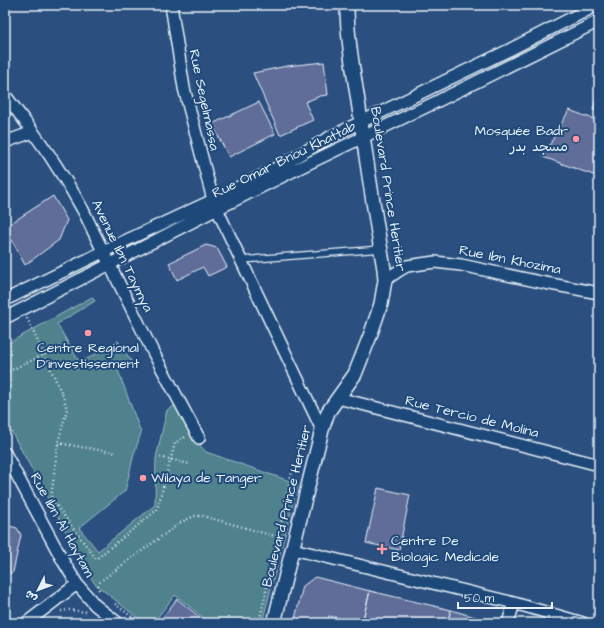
<svg xmlns="http://www.w3.org/2000/svg" width="604" height="628" font-family="'Architects Daughter','Playpen Sans Arabic',sans-serif">
  <style>
    .green { fill: #50828d; stroke: #9cbac2 }
    .building { fill: #606d98; stroke: #e8f1f8 }
    .lines { fill: none; stroke-linecap: round; stroke-linejoin: round }
    .service-casing { stroke: #e8f1f8; stroke-width: 8 }
    .minor-casing { stroke: #e8f1f8; stroke-width: 14 }
    .tertiary-casing { stroke: #e8f1f8; stroke-width: 16 }
    .path { stroke: #e8f1f8; stroke-width: 2.5; stroke-dasharray: 1 3; stroke-linecap: butt }
    .service { stroke: #1f4a7a; stroke-width: 5.5 }
    .minor { stroke: #1f4a7a; stroke-width: 11 }
    .tertiary { stroke: #1f4a7a; stroke-width: 13 }
    .poi-dot { fill: #ff9aa2; stroke: #1f4a7a; stroke-width: 1.5 }
    .labels { text-anchor: middle; dominant-baseline: central; stroke-width: 4; stroke-linejoin: round; paint-order: stroke }
    .street-label { font-size: 14px; fill: #e8f1f8; stroke: #1f4a7a }
    .poi-label { font-size: 14px; fill: #e8f1f8; stroke: #1f4a7a; text-anchor: start }
  </style>
  <rect width="100%" height="100%" fill="#2b5080"/>
  <filter id="ink" filterUnits="userSpaceOnUse"><feTurbulence type="fractalNoise" baseFrequency=".025" numOctaves="2"/><feDisplacementMap in="SourceGraphic" scale="8" xChannelSelector="R" yChannelSelector="G"/><feConvolveMatrix kernelMatrix="1 2 1 2 8 2 1 2 1" color-interpolation-filters="sRGB"/></filter>
  <g filter="url(#ink)">
    <!-- green -->
    <path class="green" d="M92 297 95 301 57 324 80 363 118 341 133 364 118 370 141 433 134 454 125 491 79 528 98 551 155 505 156 458 167 410 178 404 194 439 206 452 298 484 262 623H210L175 595 153 623H144L94 583 5 420V345Z"/>
    <!-- building -->
    <path class="building" d="M324 62 328 95 320 96 305 102 313 120 280 135 253 73 287 66Z
      M599 88V112L593 110Z
      M259 102 275 134 229 157 212 124Z
      M569 110 599 121V177L543 157Z
      M53 196 67 220 59 240 25 265 5 227Z
      M206 245 217 248 227 267 208 276 203 267 177 280 169 263Z
      M378 488 410 495 399 550 366 543Z
      M5 525 17 528 21 535 13 572 5 575Z
      M315 577 370 591 362 623 329 616 327 623H294L303 586Z
      M370 591 451 610 447 623H362Z
      M177 599 207 623H158Z
      M451 610 482 619 481 623H447Z"/>
    <g class="lines">
      <defs>
        <path id="service" d="M241 260 381 249"/>
        <path id="minor" d="M171 5 184 88 213 200
          M5 95 33 132 50 156 71 189 84 212 94 233 153 352 199 438
          M5 142 33 132
          M217 209 241 260 322 430
          M385 280 400 270 407 266 435 262 461 265 545 283 599 293
          M5 300 129 239 213 200 273 170 330 137 361 122 451 78 509 50 597 5
          M5 318 217 209 301 167 436 102 599 21
          M338 398 599 465
          M5 453 63 561 77 584 95 605 118 623
          M293 549 514 603 583 623
          M26 623 77 584
          M508 623 514 603"/>
        <path id="tertiary" d="M274 623 322 430 328 412 355 374 370 336 381 304 385 280 384 269C376 221 368 172 361 122 356 83 347 44 347 5"/>
      </defs>
      <!-- service casing -->
      <use href="#service" class="service-casing"/>
      <!-- minor casing -->
      <use href="#minor" class="minor-casing"/>
      <!-- tertiary casing -->
      <use href="#tertiary" class="tertiary-casing"/>
      <!-- path -->
      <path class="path" d="M27 318 63 396 67 409 58 443 51 498 96 559 157 510 175 443 185 437
        M5 373 43 355 61 347
        M58 443 117 453
        M160 457 190 464
        M99 590C97 585 99 583 102 580L180 523 194 516H203L278 537
        M115 604 140 623
        M61 611 69 610 86 612
        M259 623 292 472"/>
      <!-- service -->
      <use href="#service" class="service"/>
      <!-- minor -->
      <use href="#minor" class="minor"/>
      <!-- tertiary -->
      <use href="#tertiary" class="tertiary"/>
    </g>
  </g>
  <!-- markers -->
  <g class="poi-dot">
    <circle cx="576" cy="139" r="4"/>
    <circle cx="88" cy="333" r="4"/>
    <circle cx="143" cy="478" r="4"/>
    <path d="M380 543h4v4h4v4h-4v4h-4v-4h-4v-4h4z"/>
  </g>
  <g class="labels">
    <!-- street labels -->
    <g class="street-label">
      <text transform="translate(204 100) rotate(78)">Rue Segelmassa</text>
      <text transform="translate(284 160) rotate(-26)">Rue Omar Bnou Khattab</text>
      <text transform="translate(388 189) rotate(81)">Boulevard Prince Heritier</text>
      <text transform="translate(122 256) rotate(64)">Avenue Ibn Taymya</text>
      <text transform="translate(510 260) rotate(11)">Rue Ibn Khozima</text>
      <text transform="translate(472 417) rotate(14)">Rue Tercio de Molina</text>
      <text transform="translate(287 506) rotate(-76)">Boulevard Prince Heritier</text>
      <text transform="translate(62 525) rotate(61)">Rue Ibn Al Haytam</text>
    </g>
    <!-- poi labels -->
    <g class="poi-label">
      <text x="568" y="131" text-anchor="end">Mosquée Badr<tspan x="568" dy="16">مسجد بدر</tspan></text>
      <text x="88" y="348" text-anchor="middle">Centre Regional<tspan x="88" dy="16">D'investissement</tspan></text>
      <text x="151" y="478">Wilaya de Tanger</text>
      <text x="391" y="541">Centre De<tspan x="391" dy="16">Biologic Medicale</tspan></text>
    </g>
  </g>
  <!-- margin -->
  <rect width="604" height="628" fill="none" stroke="#1f4a7a" stroke-width="20"/>
  <rect x="10" y="10" width="584" height="608" fill="none" stroke="#e8f1f8" stroke-width="1.5" filter="url(#ink)"/>
  <!-- north arrow -->
  <g transform="translate(38 590) rotate(228)" stroke="#1f4a7a" stroke-width="3" paint-order="stroke">
  <path d="M0-3L7 15L0 10L-7 15Z" fill="#e8f1f8"/>
  <text y="-6" font-size="11" font-weight="bold" text-anchor="middle" fill="#e8f1f8">ش</text>
  </g>
  <!-- scale -->
  <path d="M458 602v6h94v-6" fill="none" stroke="#e8f1f8" stroke-width="2"/>
  <text x="464" y="602" font-size="12" fill="#e8f1f8" stroke="#1f4a7a" stroke-width="3" paint-order="stroke">50 m</text>
</svg>
